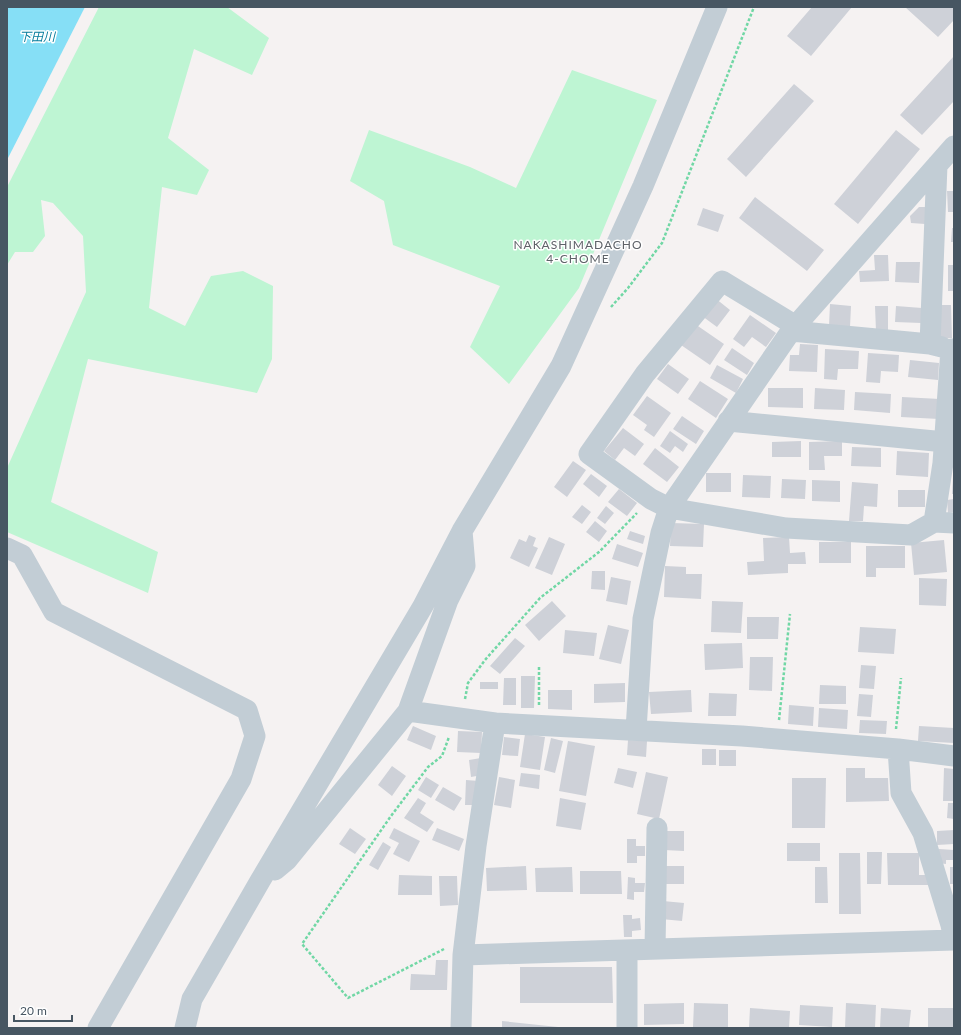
<svg xmlns="http://www.w3.org/2000/svg" width="961" height="1035" font-family="Lato,'Noto Sans JP',sans-serif">
  <style>
    .green { fill: #bef5d3 }
    .water { fill: #86dff6 }
    .building { fill: #ced1d8 }
    .lines { fill: none; stroke-linecap: round; stroke-linejoin: round }
    .path { stroke: #71d7a5; stroke-width: 2.5; stroke-dasharray: 3 2; stroke-linecap: butt }
    .minor { stroke: #c2cdd5; stroke-width: 21 }
    .labels { text-anchor: middle; dominant-baseline: central; stroke-width: 3; stroke-linejoin: round; paint-order: stroke }
    .water-label { font-size: 12px; font-style: italic; fill: #037b9b; stroke: #fff }
    .neighbourhood-label { font-size: 12px; letter-spacing: 1px; fill: #5e6268; stroke: #fff }
  </style>
  <rect width="100%" height="100%" fill="#f5f2f2"/>
  <!-- green -->
  <path class="green" d="M99 7H227L269 38 252 75 194 49 168 138 209 170 197 195 162 187 149 308 185 326 211 276 243 271 273 286 272 359 257 393 88 359 51 502 158 552 148 593 7 532V468L86 292 83 236 53 203 41 200 45 236 33 252H15L7 265V187Z
    M572 70 657 100 579 288 509 384 470 347 500 286 393 245 384 201 350 181 369 130 470 167 516 188Z"/>
  <!-- water -->
  <path class="water" d="M7 7H85L7 160Z"/>
  <!-- building -->
  <path class="building" d="M812 7H852L811 56 787 36Z
    M905 7H954V20L938 37Z
    M954 56V101L922 135 900 115Z
    M794 84 814 101 746 177 727 159Z
    M896 130 920 149 858 224 834 204Z
    M947 191H954V212H948Z
    M755 197 824 250 807 271 739 218Z
    M919 207H925V224L911 223 910 216Z
    M703 208 724 215 718 232 697 225Z
    M952 228H954V242H951Z
    M874 255H888L889 281 860 282 859 271 875 270Z
    M896 262H920L919 283 895 282Z
    M948 265H954V291H948Z
    M715 298 730 310 717 327 702 316Z
    M830 304 851 306 850 327 829 326Z
    M938 305H951L952 338H938Z
    M875 306H888V331H876Z
    M896 306 922 308 921 323 895 322Z
    M750 315 776 333 766 347 752 337 744 347 733 339Z
    M695 324 724 344 710 365 681 345Z
    M800 344 818 345 817 372 789 371 790 355H799Z
    M732 348 754 363 747 375 724 360Z
    M825 349 859 351 858 369H838L837 380 824 379Z
    M868 353 899 355 898 372 881 371 880 383 866 382Z
    M910 360 939 363 938 380 908 377Z
    M668 364 689 379 678 394 657 379Z
    M717 365 743 379 736 393 710 378Z
    M700 381 728 399 716 418 688 399Z
    M768 388H803V408L768 407Z
    M815 388 845 390 844 410 814 409Z
    M855 392 891 394 890 413 854 410Z
    M647 396 671 413 654 437 644 430 647 425 633 415Z
    M902 397 940 399 939 419 901 417Z
    M682 416 704 431 696 444 673 429Z
    M623 428 644 444 635 456 624 448 615 460 604 451Z
    M670 431 688 444 683 452 675 446 670 453 660 446Z
    M801 441V457H772V442Z
    M842 441V456H824L825 470H809V442Z
    M852 447 881 448V467L851 466Z
    M655 448 679 467 667 482 643 464Z
    M897 451 929 453 928 477 896 475Z
    M573 461 586 470 567 497 554 487Z
    M706 473H731V492H706Z
    M591 474 607 486 599 497 583 484Z
    M743 475 771 476 770 498 742 497Z
    M953 477H954V494H952Z
    M782 479 806 480 805 499 781 498Z
    M812 480 840 481V502L812 501Z
    M852 482 878 484 877 507 864 506 863 521H849Z
    M619 489 637 503 627 516 608 502Z
    M898 490H925V507H898Z
    M954 499V512L948 513 947 500Z
    M582 505 591 512 582 524 572 517Z
    M606 506 614 513 605 524 597 518Z
    M595 521 607 531 599 542 586 532Z
    M671 523 704 524 703 547 670 546Z
    M630 531 645 536 643 544 627 539Z
    M529 535 536 538 533 546 538 548 529 567 510 558 519 539 526 542Z
    M549 537 565 544 552 575 535 568Z
    M789 537 790 553 805 552 806 564H788V573L748 575 747 562 764 561 763 538Z
    M944 540 947 572 914 575 911 543Z
    M819 542H851V563H819Z
    M617 544 643 553 638 567 612 559Z
    M866 546H905V568H876V577H866Z
    M665 566 686 567V574H702L701 599 664 597Z
    M592 571H605V590L591 589Z
    M611 577 631 581 627 605 606 601Z
    M919 578 947 579 946 606 919 605Z
    M552 601 566 616 539 641 525 625Z
    M712 601 743 602 741 633 711 632Z
    M747 617H779L778 639H747Z
    M608 625 629 630 621 664 599 659Z
    M860 627 896 629 894 654 858 652Z
    M565 630 597 633 594 656 563 653Z
    M515 638 525 646 500 674 490 666Z
    M742 643 743 668 705 670 704 644Z
    M750 657H773L772 691 749 690Z
    M861 665 876 666 874 689 859 688Z
    M521 676H535L534 708H521Z
    M504 678H516V705H503Z
    M480 682H498V689H480Z
    M625 683V702L594 703V684Z
    M820 685 846 686V704H819Z
    M548 690H572V710L548 709Z
    M691 690 692 712 651 714 649 692Z
    M709 693 737 694 736 716H708Z
    M859 694 873 695 871 717 857 716Z
    M789 705 814 707 813 726 788 724Z
    M819 708 848 710 847 729 818 727Z
    M860 720 887 721 886 734 859 733Z
    M413 726 436 736 431 750 407 740Z
    M919 726 954 728V743L918 741Z
    M458 731 482 732 481 753 457 752Z
    M525 734 545 737 540 770 520 767Z
    M504 737 520 739 518 756 502 755Z
    M551 738 563 741 555 773 544 770Z
    M628 740 647 741 646 757 627 755Z
    M568 741 595 746 586 796 559 791Z
    M702 749H716V765H702Z
    M719 750H736V766H719Z
    M481 758 482 775 471 777 469 760Z
    M392 766 406 776 392 796 378 785Z
    M618 768 637 772 633 788 614 783Z
    M846 768H865V778H888L889 801 846 802Z
    M944 768 954 769V801H943Z
    M646 772 668 777 659 819 637 814Z
    M521 773 540 775 539 789 519 786Z
    M426 777 439 785 431 798 418 790Z
    M499 777 515 780 511 808 494 805Z
    M792 778H826L825 828H792Z
    M466 780 479 781 478 805H465Z
    M443 787 462 798 454 811 435 800Z
    M418 798 426 803 420 813 434 822 427 832 404 818Z
    M560 798 586 803 581 830 556 826Z
    M948 803H954V819L947 818Z
    M350 828 366 839 355 854 339 844Z
    M394 828 420 841 409 862 393 854 399 843 389 838Z
    M437 828 464 839 459 851 432 840Z
    M954 830V844L937 845V831Z
    M665 831H684V851L664 850Z
    M627 839H636V846H645V856H637V863H627Z
    M383 842 391 847 378 870 369 865Z
    M787 843H820V861H787Z
    M939 849 954 850V860H946V864L938 863Z
    M867 852H882L881 884H867Z
    M839 853H860L861 914H839Z
    M887 853H919V875H929V885H888Z
    M526 866 527 890 487 891 486 868Z
    M664 866H684V884H665Z
    M572 867 573 892H536L535 868Z
    M815 867H827L828 903H815Z
    M950 867H954V884H950Z
    M580 871H621L622 894H580Z
    M399 875 432 876V895H398Z
    M439 876H457L458 905 440 906Z
    M628 877 635 878V883H645L644 892H634V900L627 899Z
    M663 901 684 903 682 921 661 919Z
    M623 915H632V919L640 918 641 930 632 931V937H624Z
    M436 960H448L447 990H410L411 974 435 975Z
    M520 967H612L613 1003H520Z
    M684 1003V1024L644 1025V1004Z
    M694 1003 728 1004V1028L693 1027Z
    M846 1003 876 1005 875 1028H845Z
    M800 1005 833 1007 832 1027 799 1025Z
    M750 1008 790 1011 789 1028H749Z
    M881 1008 911 1010 909 1028H880Z
    M928 1008H954V1028H928Z
    M502 1021 558 1027V1028H502Z"/>
  <g class="lines">
    <!-- path -->
    <path class="path" d="M611 307 628 288 662 243 754 7
      M465 699 468 683 485 660 540 598 599 552 637 513
      M539 705V667
      M779 720 790 614
      M896 729 901 678
      M444 949 348 998 302 944 391 816 428 767 442 756 449 737"/>
    <!-- minor -->
    <path class="minor" d="M796 326 722 281 645 374 589 454 651 499 669 508 786 528 911 535 934 522 954 523
      M791 331 930 344 942 347
      M930 344 937 165
      M728 421 945 442
      M934 522 943 463 951 349H954
      M462 531 465 566 448 600 408 711 495 723 742 736 898 749 954 756
      M7 548 22 555 54 612 247 710 255 736 241 779 98 1028
      M636 730 643 619 661 533 669 508 791 331 954 146
      M898 749 901 793 923 833 951 925 954 939
      M275 870 287 860 408 711
      M655 949 657 828
      M463 955 954 940
      M185 1028 192 999 260 881 423 606 462 531 561 366 643 186 717 7
      M461 1028 463 955 476 846 495 723
      M627 1028V950"/>
  </g>
  <g class="labels">
    <!-- water labels -->
    <g class="water-label">
      <text x="37" y="36">下田川</text>
    </g>
    <!-- neighbourhood labels -->
    <g class="neighbourhood-label">
      <text x="578" y="244">NAKASHIMADACHO<tspan x="578" dy="14">4-CHOME</tspan></text>
    </g>
  </g>
  <!-- border -->
  <rect width="961" height="1035" fill="none" stroke="#475662" stroke-width="16"/>
  <!-- scale -->
  <path d="M14 1015v6h58v-6" fill="none" stroke="#475662" stroke-width="2"/>
  <text x="20" y="1015" font-size="12" fill="#475662" stroke="#ffffff" stroke-width="3" paint-order="stroke">20 m</text>
</svg>
